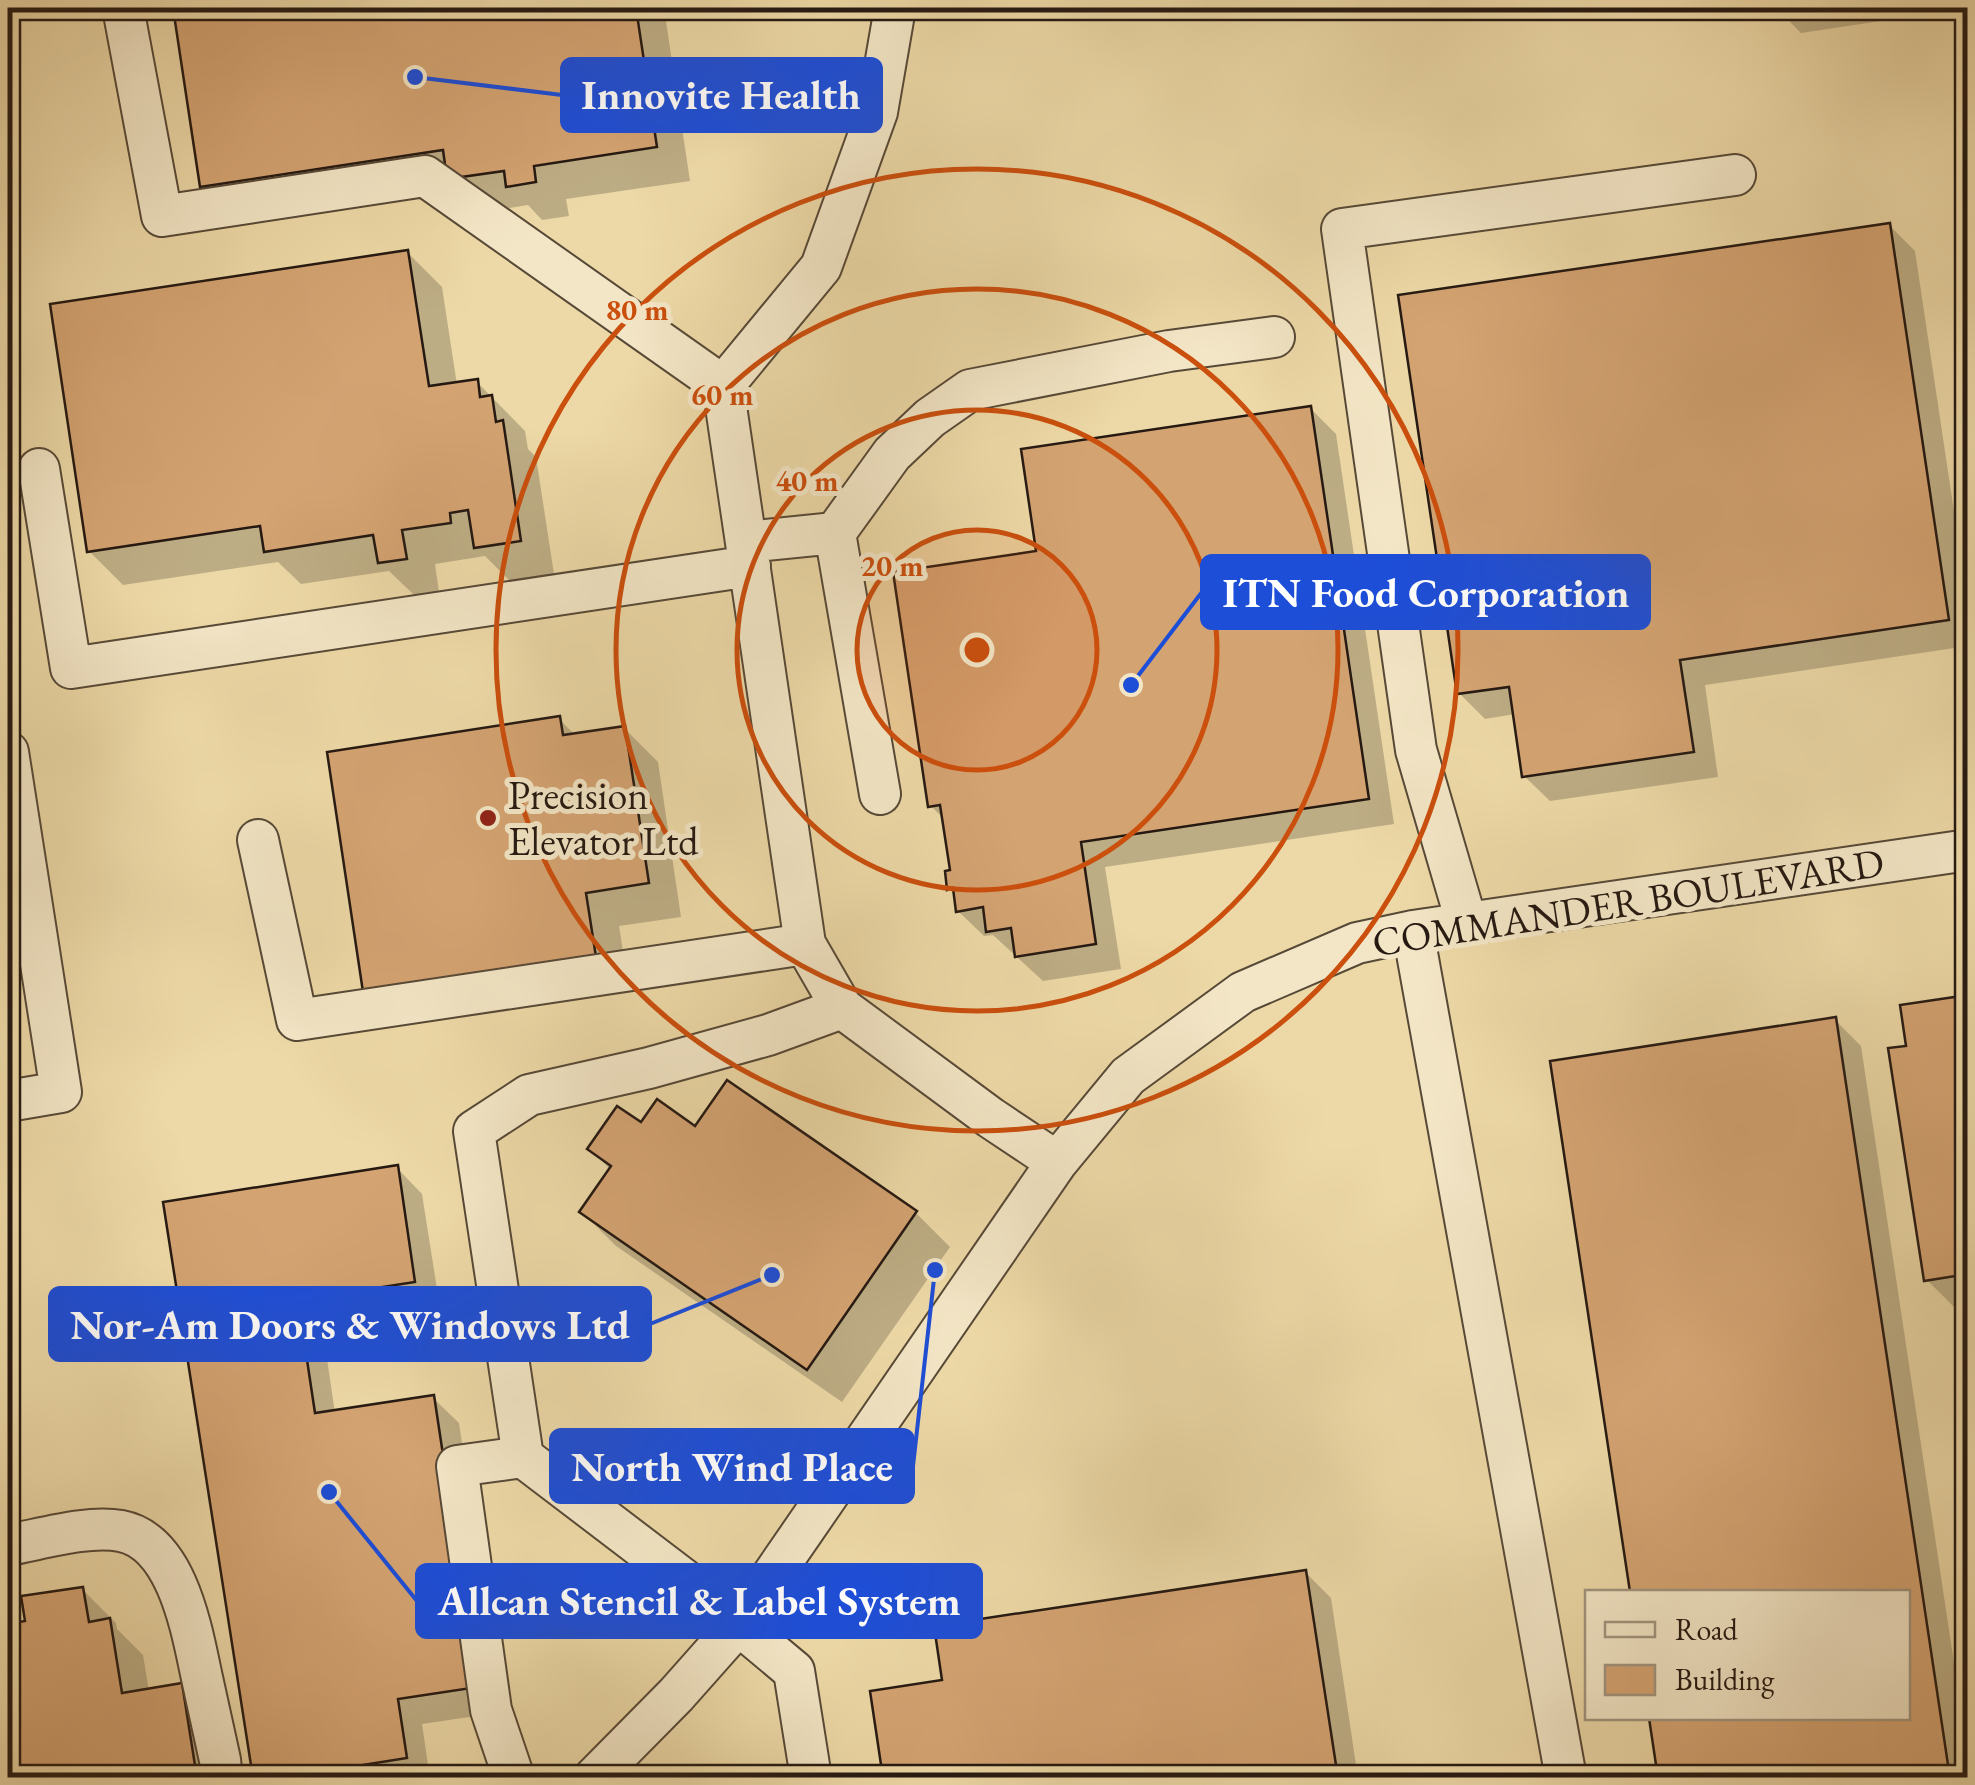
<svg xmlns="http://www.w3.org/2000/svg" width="1975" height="1785" font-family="'EB Garamond',serif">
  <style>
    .shadow { fill: #0003 }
    .building { fill: #d4a372; stroke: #251912; stroke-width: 2.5 }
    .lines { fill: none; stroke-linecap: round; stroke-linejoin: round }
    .minor-casing { stroke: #574937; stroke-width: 44 }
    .minor { stroke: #f3e6c6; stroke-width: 40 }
    .ring { fill: none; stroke: #cb4f0d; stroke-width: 5 }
    .poi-dot { fill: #8f2418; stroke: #f3e6c6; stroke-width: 4 }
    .labels { text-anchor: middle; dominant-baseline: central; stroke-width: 10; stroke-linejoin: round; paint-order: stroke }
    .poi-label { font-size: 40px; fill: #251912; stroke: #f3e6c6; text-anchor: start }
    .street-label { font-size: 40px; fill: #251912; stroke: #f3e6c6 }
    .centre { fill: #cb4f0d; stroke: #f3e6c6; stroke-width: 5 }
    .ring-label { font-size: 30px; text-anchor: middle; font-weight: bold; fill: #cb4f0d; stroke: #f3e6c6; stroke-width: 10; stroke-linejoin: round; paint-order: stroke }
    .leader { fill: none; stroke: #1d4ed8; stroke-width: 4 }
    .callout-dot { fill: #1d4ed8; stroke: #f3e6c6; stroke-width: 4 }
    .callout { fill: #1d4ed8; stroke: #1d4ed8; stroke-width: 4 }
    .callout-label { font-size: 42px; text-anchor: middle; font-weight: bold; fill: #fff }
  </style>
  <rect width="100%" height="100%" fill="#edd9a7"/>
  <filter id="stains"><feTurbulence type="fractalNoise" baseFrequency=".002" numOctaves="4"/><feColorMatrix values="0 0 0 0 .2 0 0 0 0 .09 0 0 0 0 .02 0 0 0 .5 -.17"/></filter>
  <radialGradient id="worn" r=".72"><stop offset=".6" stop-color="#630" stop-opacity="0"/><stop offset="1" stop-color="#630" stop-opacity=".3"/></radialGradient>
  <!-- shadow -->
  <path class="shadow" d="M175 8H664L690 181 566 199 569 216 542 220 528 205 484 212 458 186 236 220 202 186Z
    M1776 8H1968L1801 33Z
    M1889 225 1915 251 1968 605V646L1705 685 1718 777 1550 801 1524 776 1515 714 1485 719 1459 693Z
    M408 253 442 287 457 385 477 382 525 431 528 449 536 457 554 574 510 581 485 556 435 564 439 592 414 595 389 571 301 584 278 562 123 585 89 551Z
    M1310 408 1336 434 1394 824 1105 867 1121 969 1043 981 993 935 984 936 958 911 956 895 949 888 953 873 945 820 930 805 1039 553Z
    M559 719 576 736 624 728 658 762 681 917 619 926 629 990 400 1025 366 991Z
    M1968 998V1312L1960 1313 1926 1279 1909 1048Z
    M1835 1020 1861 1046 1968 1756V1778H1660L1651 1718H1908V1592H1632L1553 1063Z
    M728 1083 916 1213 950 1247 842 1402 616 1246 582 1212 611 1170 590 1149 641 1125 696 1130Z
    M397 1168 422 1194 440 1308 322 1325 335 1413 433 1398 459 1423 503 1712 422 1724 430 1778H255L166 1204Z
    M1305 1572 1331 1598 1358 1778H886L945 1682Z
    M82 1589 116 1623 117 1629 143 1655 149 1691 181 1686 215 1720 224 1778H8V1626L28 1623Z"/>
  <!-- building -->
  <path class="building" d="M173 8H636L657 147 534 166 536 182 506 187 504 171 447 179 443 150 200 187Z
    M1890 223 1949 620 1680 660 1694 752 1522 777 1509 687 1457 694 1398 295Z
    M408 250 429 386 478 379 480 397 492 395 496 422 503 420 521 541 474 548 468 510 450 513 451 523 402 530 407 559 378 563 373 535 264 552 260 526 87 552 50 304Z
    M1311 406 1369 799 1081 842 1096 944 1015 957 1011 928 986 932 983 907 956 912 953 888 947 890 945 871 950 870 940 805 928 807 893 572 1036 551 1021 449Z
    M560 716 563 735 625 726 649 883 586 893 596 957 363 992 327 752Z
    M1968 995V1274L1924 1281 1888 1048 1906 1046 1900 1005Z
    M1836 1017 1950 1778H1658L1649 1718H1908V1592H1630L1550 1061Z
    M727 1080 917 1211 807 1370 579 1212 611 1166 587 1149 617 1106 641 1122 657 1099 695 1126Z
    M398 1165 415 1282 298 1300 315 1413 434 1395 478 1687 398 1699 407 1758 281 1778H253L163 1202Z
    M1306 1570 1338 1778H883L870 1691 942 1680 934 1626Z
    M83 1587 89 1622 110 1618 122 1693 182 1683 197 1778H8V1624L25 1621 21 1596Z"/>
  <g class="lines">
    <defs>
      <path id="minor" d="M123 8 162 216 425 176 723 386
        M723 386 805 944 842 1008 991 1118 1057 1162
        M723 386 821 267 877 112 895 8
        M39 469 71 668 750 566
        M835 533 880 794
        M746 542 835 533 892 454 930 418 970 390 1169 351 1274 337
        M8 752 61 1092 8 1101
        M258 840 297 1020 805 944
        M1467 924 1416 750 1342 229 1735 175
        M1413 931 1566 1778
        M8 1545C42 1539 87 1525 121 1531 178 1542 192 1632 202 1678 208 1705 214 1733 220 1760L222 1778
        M514 1778 491 1710 457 1466 523 1457
        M594 1778 676 1695 739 1624 1057 1162 1128 1076 1243 992 1357 943 1413 931 1968 850
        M811 1778 794 1671 691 1585 523 1457 474 1131 529 1095 649 1068 768 1035 842 1008"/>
    </defs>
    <!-- minor casing -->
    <use href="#minor" class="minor-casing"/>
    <!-- minor -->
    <use href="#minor" class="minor"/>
  </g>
  <!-- distance rings -->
  <circle cx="977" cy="650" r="120" fill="#cb4f0d" fill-opacity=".12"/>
  <g class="ring">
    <circle cx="977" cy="650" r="120"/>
    <circle cx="977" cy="650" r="240"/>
    <circle cx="977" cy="650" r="361"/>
    <circle cx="977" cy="650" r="481"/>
  </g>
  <!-- markers -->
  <circle class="poi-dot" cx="488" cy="818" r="10"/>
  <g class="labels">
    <!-- poi labels -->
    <g class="poi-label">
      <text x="508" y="795">Precision<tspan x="508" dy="46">Elevator Ltd</tspan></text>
    </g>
    <!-- street labels -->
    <g class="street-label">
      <text transform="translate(1628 902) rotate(-9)">COMMANDER BOULEVARD</text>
    </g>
  </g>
  <circle cx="977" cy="650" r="15" class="centre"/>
  <g class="ring-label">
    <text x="637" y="320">80 m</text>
    <text x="722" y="405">60 m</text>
    <text x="807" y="491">40 m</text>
    <text x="892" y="576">20 m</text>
  </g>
  <!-- callouts -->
  <path class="leader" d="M415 77L562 95M1131 685L1202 592M772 1275L650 1324M935 1270L913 1466M329 1492L417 1601"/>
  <g class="callout-dot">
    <circle cx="415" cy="77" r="10"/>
    <circle cx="1131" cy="685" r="10"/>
    <circle cx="772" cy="1275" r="10"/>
    <circle cx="935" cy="1270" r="10"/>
    <circle cx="329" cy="1492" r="10"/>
  </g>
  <g class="callout">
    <rect x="562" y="59" width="319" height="72" rx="10"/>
    <rect x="1202" y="556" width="447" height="72" rx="10"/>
    <rect x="50" y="1288" width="600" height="72" rx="10"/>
    <rect x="551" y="1430" width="362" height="72" rx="10"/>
    <rect x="417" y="1565" width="564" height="72" rx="10"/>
  </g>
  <g class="callout-label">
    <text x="721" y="109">Innovite Health</text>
    <text x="1426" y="607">ITN Food Corporation</text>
    <text x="350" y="1339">Nor-Am Doors &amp; Windows Ltd</text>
    <text x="732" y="1481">North Wind Place</text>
    <text x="699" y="1615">Allcan Stencil &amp; Label System</text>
  </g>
  <!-- margin -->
  <rect width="1975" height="1785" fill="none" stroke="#edd9a7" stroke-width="40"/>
  <rect x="10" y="10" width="1955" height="1765" fill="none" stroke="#251912" stroke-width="5"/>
  <rect x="20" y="20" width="1935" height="1745" fill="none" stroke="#251912" stroke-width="2.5"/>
  <!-- legend -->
  <rect x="1585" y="1590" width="325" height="130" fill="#f3e6c6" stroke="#a1947e" stroke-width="2.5"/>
  <rect x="1605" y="1622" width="50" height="15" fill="#f3e6c6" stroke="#a1947e" stroke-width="2.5"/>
  <text x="1675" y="1640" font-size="30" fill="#251912">Road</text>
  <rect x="1605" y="1665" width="50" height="30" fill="#d4a372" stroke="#a1947e" stroke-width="2.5"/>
  <text x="1675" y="1690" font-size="30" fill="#251912">Building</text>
  <rect width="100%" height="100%" filter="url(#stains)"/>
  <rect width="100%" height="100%" fill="url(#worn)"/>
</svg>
